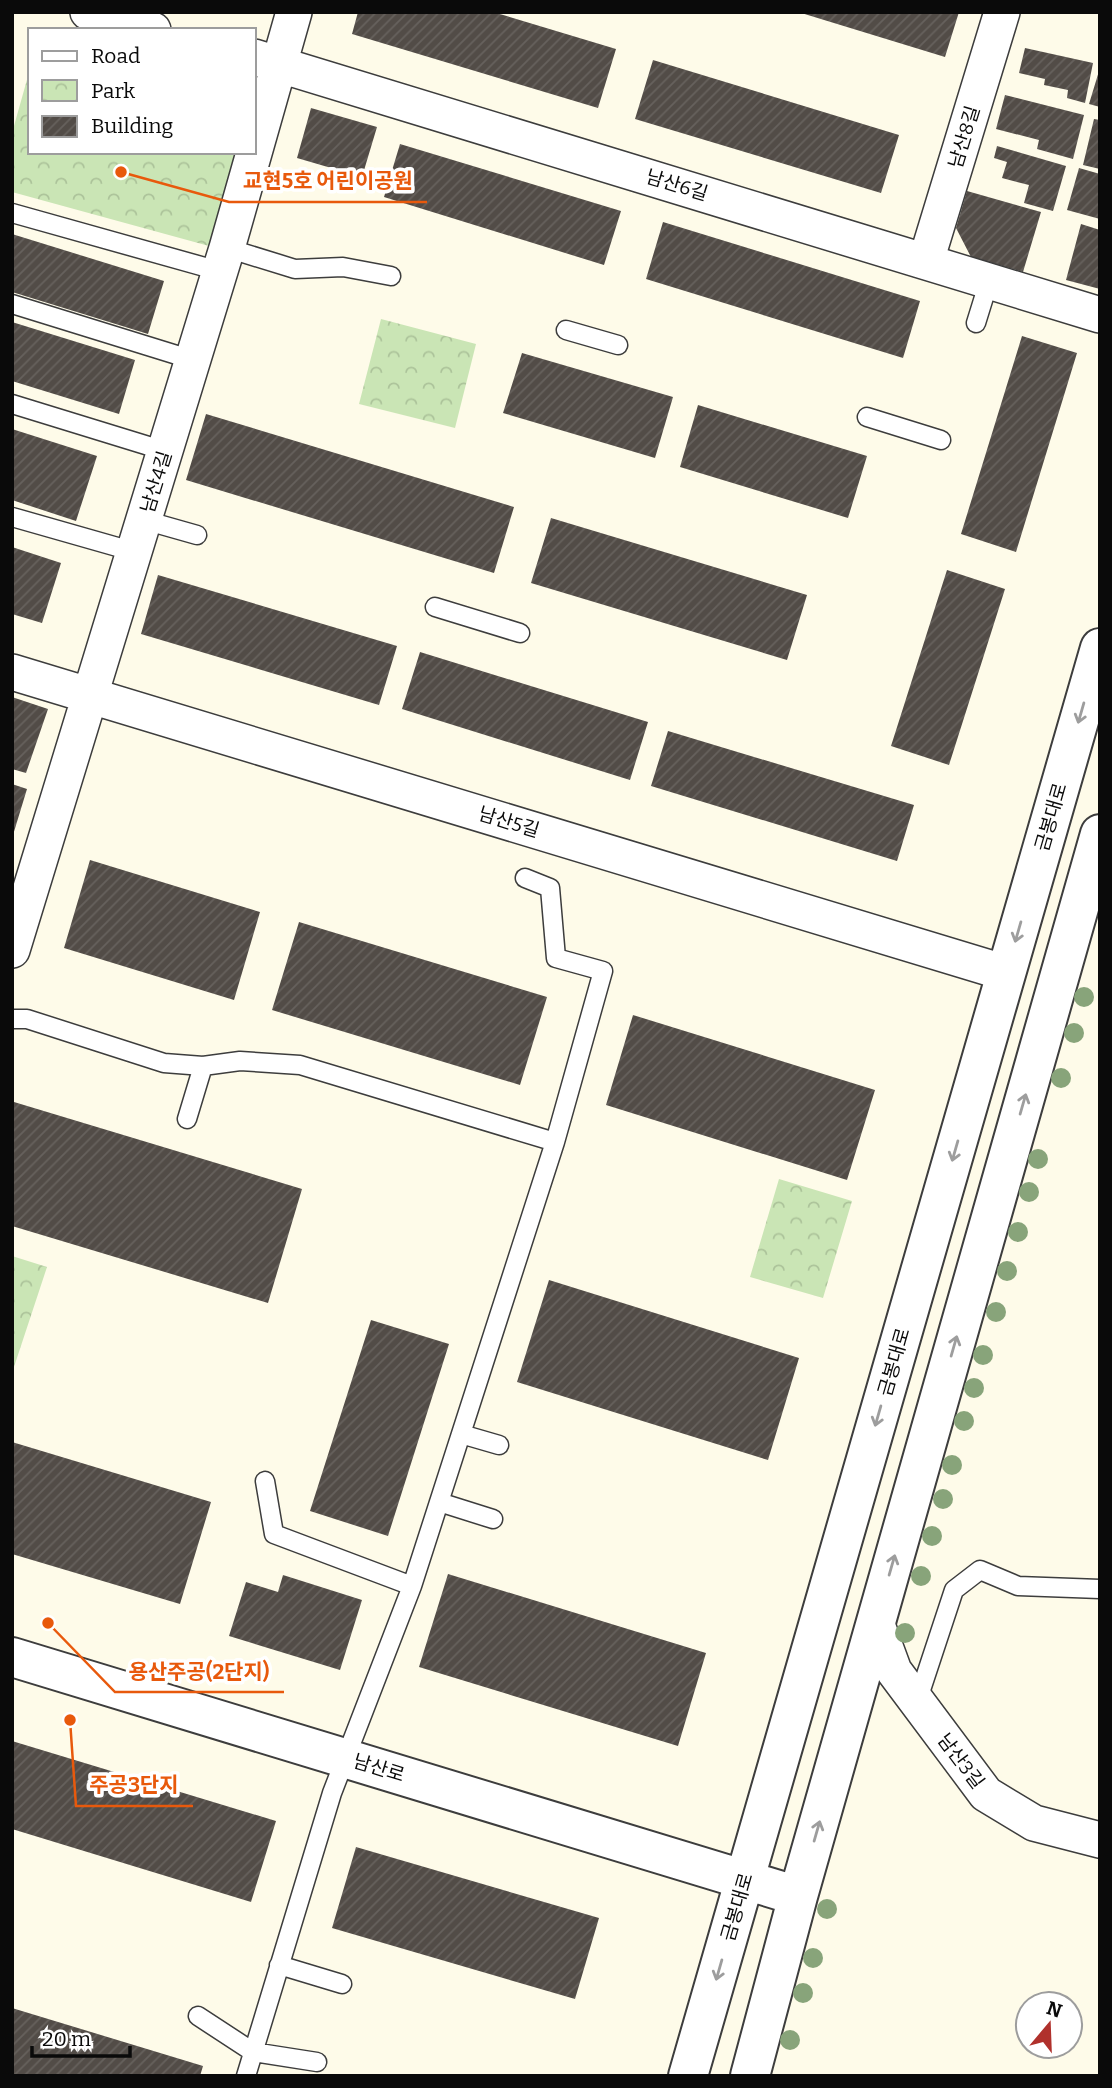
<svg xmlns="http://www.w3.org/2000/svg" width="1112" height="2088" font-family="Bitter,'Noto Sans KR',serif">
  <style>
    .park { fill: url(#park-crowns) }
    .building { fill: url(#building-hatch) }
    .lines { fill: none; stroke-linecap: round; stroke-linejoin: round }
    .service-casing { stroke: #3d3d3d; stroke-width: 21 }
    .minor-casing { stroke: #3d3d3d; stroke-width: 38 }
    .tertiary-casing { stroke: #3d3d3d; stroke-width: 42 }
    .service { stroke: #fff; stroke-width: 18 }
    .minor { stroke: #fff; stroke-width: 35 }
    .tertiary { stroke: #fff; stroke-width: 38 }
    .tree { fill: #88a47a }
    .oneway { stroke: #9d9d9d }
    .labels { text-anchor: middle; dominant-baseline: central; stroke-width: 7; stroke-linejoin: round; paint-order: stroke }
    .street-label { font-size: 19px; fill: #0a0a0a; stroke: #fff }
    .leader { fill: none; stroke: #e8590c; stroke-width: 2.5 }
    .callout-dot { fill: #e8590c; stroke: #fff; stroke-width: 2.5 }
    .callout-label { font-size: 21px; text-anchor: middle; font-weight: bold; fill: #e8590c; stroke: #fff; stroke-width: 7; stroke-linejoin: round; paint-order: stroke }
  </style>
  <defs>
    <pattern id="park-crowns" width="20" height="18" patternUnits="userSpaceOnUse" patternTransform="scale(1.75)"><rect width="20" height="18" fill="#cae5b5"/><path d="M2 6a3 3 0 1 1 6 0M12 15a3 3 0 1 1 6 0" fill="none" stroke="#acc39a"/></pattern>
    <pattern id="building-hatch" width="6" height="6" patternUnits="userSpaceOnUse" patternTransform="scale(1.75)"><rect width="6" height="6" fill="#524c47"/><path d="M-1 1l2-2M0 6l6-6M5 7l2-2" fill="none" stroke="#66615d"/></pattern>
  </defs>
  <rect width="100%" height="100%" fill="#fefbe9"/>
  <!-- park -->
  <path class="park" d="M30 69V152H235L209 246 12 192V133Z
    M381 319 476 344 455 428 359 404Z
    M779 1179 852 1201 823 1298 750 1277Z
    M12 1256 47 1267 12 1373Z"/>
  <!-- building -->
  <path class="building" d="M358 12H493L616 49 598 108 352 34Z
    M798 12H959L945 57Z
    M1025 48 1093 63 1085 103 1067 98 1068 90 1044 85 1045 79 1019 73Z
    M653 60 899 135 881 193 635 119Z
    M1099 71H1100V107L1089 104Z
    M1005 95 1084 115 1073 159 1037 149 1039 140 996 129Z
    M311 108 377 127 362 177 297 158Z
    M1094 119 1100 120V169L1083 165Z
    M400 144 621 211 604 265 384 197Z
    M997 146 1066 166 1053 211 1024 203 1029 185 1002 178 1007 162 994 158Z
    M1079 168 1100 174V219L1067 210Z
    M967 191 1041 212 1023 272 971 257 956 228Z
    M663 222 920 301 903 358 646 279Z
    M1081 224 1100 230V289L1066 280Z
    M12 234 164 281 148 334 12 292Z
    M12 322 135 360 119 414 12 381Z
    M1022 336 1077 353 1016 552 961 534Z
    M522 353 673 397 655 458 503 413Z
    M698 405 867 456 848 518 680 467Z
    M206 414 514 507 494 573 186 480Z
    M12 429 97 456 76 521 12 500Z
    M551 518 807 595 787 660 531 583Z
    M12 547 61 563 42 623 12 614Z
    M947 570 1005 589 949 765 891 746Z
    M158 575 397 646 379 705 141 634Z
    M420 652 648 722 630 780 402 709Z
    M12 697 48 709 26 773 12 769Z
    M668 731 914 805 897 861 651 786Z
    M12 784 27 789 13 835H12Z
    M90 860 260 912 234 1000 64 948Z
    M299 922 547 997 520 1085 272 1010Z
    M633 1015 875 1090 847 1180 606 1105Z
    M14 1102 302 1189 268 1303 12 1226V1110Z
    M549 1280 799 1358 768 1460 517 1382Z
    M371 1320 449 1344 388 1536 310 1511Z
    M12 1442 211 1502 180 1604 12 1554Z
    M448 1574 706 1653 678 1746 419 1667Z
    M283 1575 362 1600 340 1670 229 1636 246 1582 278 1592Z
    M12 1741 276 1821 251 1902 12 1829Z
    M356 1847 599 1918 575 1999 332 1928Z
    M12 2008 203 2066 200 2076H12Z"/>
  <g class="lines">
    <defs>
      <path id="service" d="M12 213 219 271
        M227 248 295 269 343 267 391 276
        M12 304 193 360
        M976 323 989 281
        M566 330 618 345
        M12 404 165 451
        M867 417 941 440
        M12 517 135 552
        M144 520 197 535
        M435 607 520 633
        M12 1019H27L164 1063 203 1066 240 1061 300 1065 555 1142
        M187 1119 203 1066
        M461 1434 499 1445
        M439 1502 493 1519
        M412 1586 555 1142 603 971 556 958 550 888 525 878
        M917 1702 954 1590 980 1570 1018 1586 1100 1589
        M279 1965 342 1984
        M198 2016 253 2052 317 2062
        M246 2076 332 1793 412 1586 274 1534 265 1481"/>
      <path id="minor" d="M88 12 153 30
        M254 57 1100 315
        M926 261 1002 12
        M12 672 1006 973
        M12 950 227 248 294 12
        M876 1622 894 1671 986 1794 1034 1823 1100 1840"/>
      <path id="tertiary" d="M12 1657 798 1896
        M688 2076 1100 648
        M750 2076 798 1896 1100 834"/>
    </defs>
    <!-- service casing -->
    <use href="#service" class="service-casing"/>
    <!-- minor casing -->
    <use href="#minor" class="minor-casing"/>
    <!-- tertiary casing -->
    <use href="#tertiary" class="tertiary-casing"/>
    <!-- service -->
    <use href="#service" class="service"/>
    <!-- minor -->
    <use href="#minor" class="minor"/>
    <!-- tertiary -->
    <use href="#tertiary" class="tertiary"/>
  </g>
  <!-- trees -->
  <g class="tree">
    <circle cx="1084" cy="997" r="10"/>
    <circle cx="1074" cy="1033" r="10"/>
    <circle cx="1061" cy="1078" r="10"/>
    <circle cx="1038" cy="1159" r="10"/>
    <circle cx="1029" cy="1192" r="10"/>
    <circle cx="1018" cy="1232" r="10"/>
    <circle cx="1007" cy="1271" r="10"/>
    <circle cx="996" cy="1312" r="10"/>
    <circle cx="983" cy="1355" r="10"/>
    <circle cx="974" cy="1388" r="10"/>
    <circle cx="964" cy="1421" r="10"/>
    <circle cx="952" cy="1465" r="10"/>
    <circle cx="943" cy="1499" r="10"/>
    <circle cx="932" cy="1536" r="10"/>
    <circle cx="921" cy="1576" r="10"/>
    <circle cx="905" cy="1633" r="10"/>
    <circle cx="827" cy="1909" r="10"/>
    <circle cx="813" cy="1958" r="10"/>
    <circle cx="803" cy="1993" r="10"/>
    <circle cx="790" cy="2040" r="10"/>
  </g>
  <!-- one-way arrows -->
  <defs><path id="oneway-shaft" d="M-6 0H5M1.5-3L5.5 0L1.5 3" fill="none" stroke-width="1.6" stroke-linecap="round" stroke-linejoin="round" transform="scale(1.75)"/></defs>
  <g class="oneway">
    <use href="#oneway-shaft" transform="translate(1081 713) rotate(106)"/>
    <use href="#oneway-shaft" transform="translate(1018 932) rotate(106)"/>
    <use href="#oneway-shaft" transform="translate(1023 1104) rotate(-74)"/>
    <use href="#oneway-shaft" transform="translate(955 1151) rotate(106)"/>
    <use href="#oneway-shaft" transform="translate(954 1346) rotate(-74)"/>
    <use href="#oneway-shaft" transform="translate(878 1416) rotate(106)"/>
    <use href="#oneway-shaft" transform="translate(892 1565) rotate(-74)"/>
    <use href="#oneway-shaft" transform="translate(817 1831) rotate(-74)"/>
    <use href="#oneway-shaft" transform="translate(719 1970) rotate(106)"/>
  </g>
  <g class="labels">
    <!-- street labels -->
    <g class="street-label">
      <text transform="translate(964 137) rotate(-73)">남산8길</text>
      <text transform="translate(677 185) rotate(17)">남산6길</text>
      <text transform="translate(156 482) rotate(-73)">남산4길</text>
      <text transform="translate(1051 817) rotate(-74)">금봉대로</text>
      <text transform="translate(509 822) rotate(17)">남산5길</text>
      <text transform="translate(894 1362) rotate(-74)">금봉대로</text>
      <text transform="translate(961 1761) rotate(53)">남산3길</text>
      <text transform="translate(379 1768) rotate(17)">남산로</text>
      <text transform="translate(737 1907) rotate(-74)">금봉대로</text>
    </g>
  </g>
  <!-- callouts -->
  <path class="leader" d="M121 172L229 202H427M48 1623L115 1692H284M70 1720L76 1806H193"/>
  <g class="callout-dot">
    <circle cx="121" cy="172" r="7"/>
    <circle cx="48" cy="1623" r="7"/>
    <circle cx="70" cy="1720" r="7"/>
  </g>
  <g class="callout-label">
    <text x="328" y="188">교현5호 어린이공원</text>
    <text x="199" y="1679">용산주공(2단지)</text>
    <text x="134" y="1792">주공3단지</text>
  </g>
  <!-- border -->
  <rect width="1112" height="2088" fill="none" stroke="#0a0a0a" stroke-width="28"/>
  <!-- legend -->
  <rect x="28" y="28" width="228" height="126" fill="#ffffff" stroke="#9d9d9d" stroke-width="2"/>
  <rect x="42" y="51" width="35" height="10" fill="#ffffff" stroke="#9d9d9d" stroke-width="2"/>
  <text x="91" y="63" font-size="21" fill="#0a0a0a">Road</text>
  <rect x="42" y="80" width="35" height="21" fill="url(#park-crowns)" stroke="#9d9d9d" stroke-width="2"/>
  <text x="91" y="98" font-size="21" fill="#0a0a0a">Park</text>
  <rect x="42" y="116" width="35" height="21" fill="url(#building-hatch)" stroke="#9d9d9d" stroke-width="2"/>
  <text x="91" y="133" font-size="21" fill="#0a0a0a">Building</text>
  <!-- north arrow -->
  <g transform="translate(1049 2025) rotate(19)"><circle r="33" fill="#ffffff" stroke="#9d9d9d" stroke-width="2"/>
  <path d="M0-5L12 26L0 18L-12 26Z" fill="#b0312c"/>
  <text y="-10" font-size="19" font-weight="bold" text-anchor="middle" fill="#0a0a0a">N</text>
  </g>
  <!-- scale -->
  <path d="M32 2046v10h98v-10" fill="none" stroke="#0a0a0a" stroke-width="3.5"/>
  <text x="42" y="2046" font-size="21" fill="#0a0a0a" stroke="#ffffff" stroke-width="5" paint-order="stroke">20 m</text>
</svg>
